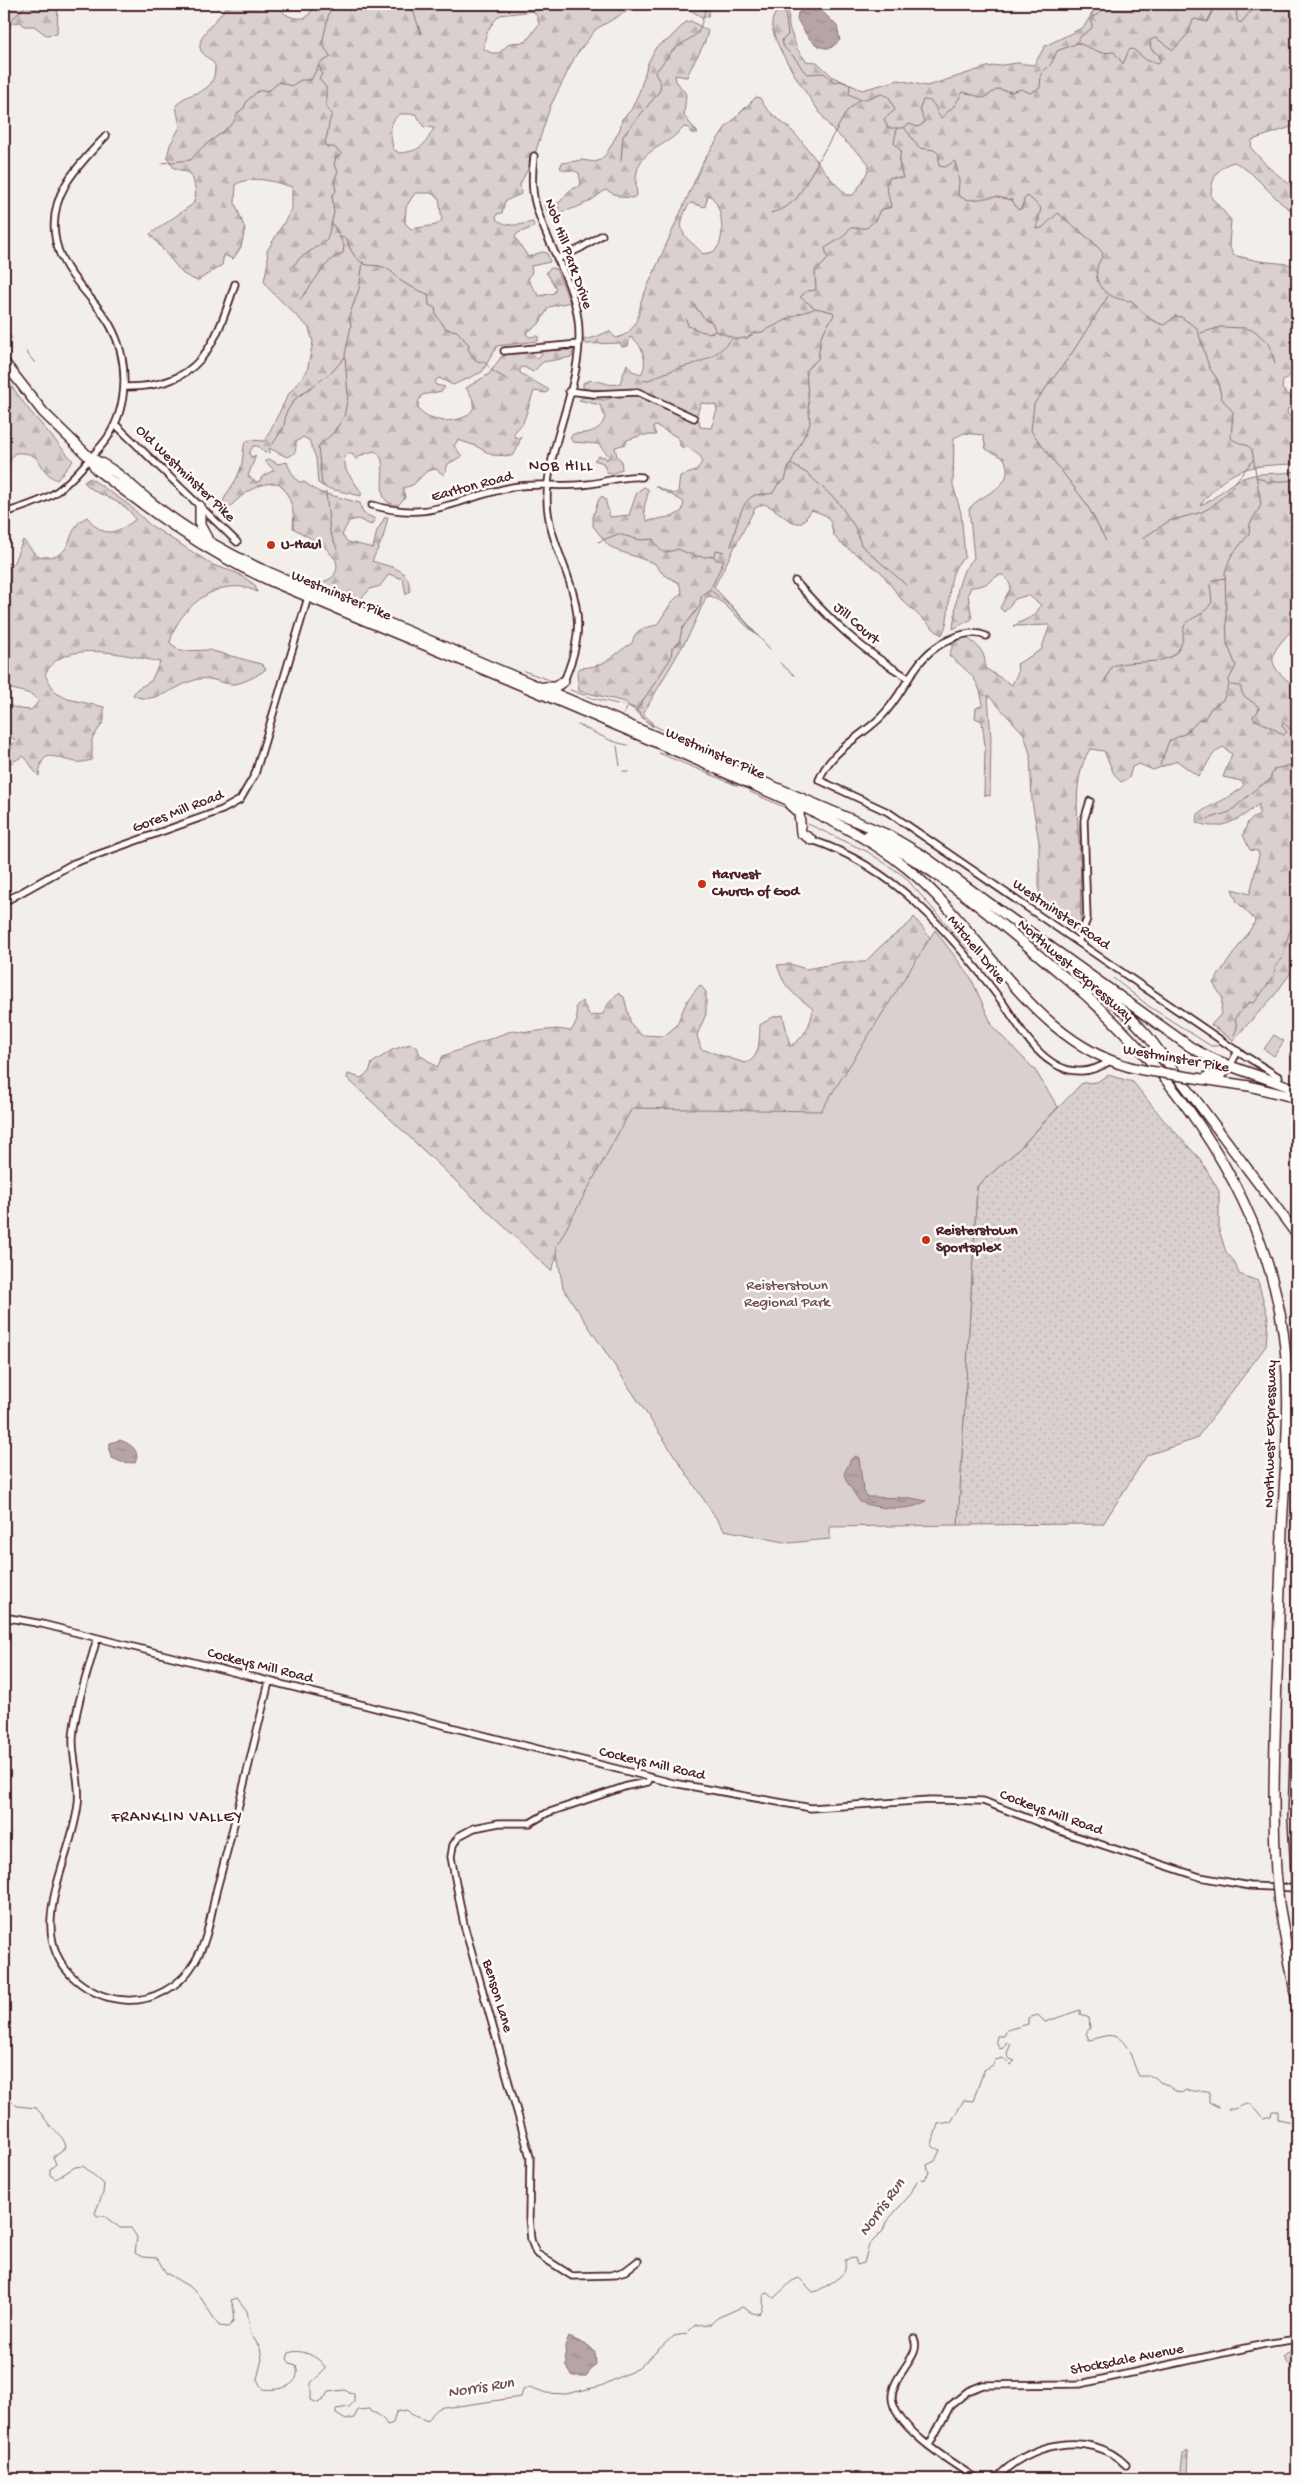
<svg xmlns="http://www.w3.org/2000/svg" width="1301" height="2483" font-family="'Gochi Hand',sans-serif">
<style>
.grass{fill:url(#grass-dots);stroke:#92787d}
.forest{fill:url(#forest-firs);stroke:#92787d;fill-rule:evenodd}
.green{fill:#d9d0cf;stroke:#92787d}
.water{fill:url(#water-ripples);stroke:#8b6f75}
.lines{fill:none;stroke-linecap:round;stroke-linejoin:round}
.stream{stroke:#8b6f75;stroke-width:1}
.minor-casing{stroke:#4a1f2b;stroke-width:9}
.highway-casing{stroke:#4a1f2b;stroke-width:12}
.minor{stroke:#fdfcf7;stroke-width:5.5}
.highway{stroke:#fdfcf7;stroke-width:9}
.highway-bridge-casing{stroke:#4a1f2b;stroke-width:12;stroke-linecap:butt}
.highway-bridge{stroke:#fdfcf7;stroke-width:9}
.poi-dot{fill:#c8321e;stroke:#fdfcf7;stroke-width:2}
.labels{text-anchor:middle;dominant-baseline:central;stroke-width:5;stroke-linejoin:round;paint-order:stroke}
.street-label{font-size:15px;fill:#4a1f2b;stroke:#fdfcf7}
.poi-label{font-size:15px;font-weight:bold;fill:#4a1f2b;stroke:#fdfcf7;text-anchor:start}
.park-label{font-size:15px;fill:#6e4b54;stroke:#fdfcf7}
.neighbourhood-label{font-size:16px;letter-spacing:1px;fill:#4a1f2b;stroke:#fdfcf7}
.water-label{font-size:16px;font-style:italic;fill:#704e56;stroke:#fdfcf7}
</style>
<defs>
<pattern id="grass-dots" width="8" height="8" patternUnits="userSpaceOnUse" patternTransform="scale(1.25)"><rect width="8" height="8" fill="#d9d0cf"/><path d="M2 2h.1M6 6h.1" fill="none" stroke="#bcb2b2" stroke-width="1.8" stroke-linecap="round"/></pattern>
<pattern id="forest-firs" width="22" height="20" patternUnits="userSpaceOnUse" patternTransform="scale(1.25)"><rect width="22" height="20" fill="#d9d0cf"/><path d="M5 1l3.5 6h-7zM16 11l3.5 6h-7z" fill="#bcb2b2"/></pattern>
<pattern id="water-ripples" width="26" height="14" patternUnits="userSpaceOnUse" patternTransform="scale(1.25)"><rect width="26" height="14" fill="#b7a5a6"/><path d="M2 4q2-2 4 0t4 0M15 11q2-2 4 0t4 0" fill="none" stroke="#978687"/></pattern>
</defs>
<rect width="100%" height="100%" fill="#f2efeb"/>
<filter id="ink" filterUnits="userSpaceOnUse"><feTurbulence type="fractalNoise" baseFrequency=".02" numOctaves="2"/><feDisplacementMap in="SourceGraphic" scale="10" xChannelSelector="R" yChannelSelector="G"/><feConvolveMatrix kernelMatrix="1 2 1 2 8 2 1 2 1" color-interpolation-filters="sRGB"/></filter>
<g filter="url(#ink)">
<path class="grass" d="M1108,1075L1133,1082L1162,1118L1200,1159L1219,1191V1230L1226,1252L1234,1261L1239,1274L1258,1281L1268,1318L1266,1346L1196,1439L1147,1455L1103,1524L958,1525L977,1186L1017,1151L1082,1083L1097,1082Z"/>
<path class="forest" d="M19,4H58L57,34L46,35L34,26H24L21,22L12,23L4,32V7L11,8Z
M228,4H276C285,16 291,19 306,18L317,4H632L629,10L596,29L576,55L550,107L533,160L520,184L521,194L505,201L502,213L497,214L496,219C508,228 518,225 533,222L534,227L518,233L515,237L528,257L542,252L547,253L550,262L531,266L532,271L528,280L539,296L554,293L556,288L546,272L551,268L556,269L570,302L549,307L539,324L526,333L529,337L538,336V341L497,346L482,372L453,385L439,378L435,381L436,385L445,387L442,391L422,395C420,398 418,402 418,406C420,424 469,427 474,406C475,400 469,393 466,388L489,374L501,357L508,354L532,353L534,357L538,359L543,351L573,350L572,357L543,362L533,372L524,367L520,368V373L549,390L546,393L534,391L523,423L513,434L516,438L521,437L516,451L512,456L492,455L476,446L458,440L454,446L462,456L448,464L444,475L436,469L427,471L413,485L403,488L405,498L398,505C367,505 395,459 374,451L359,456L357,460L352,454H347L344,457L346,470L361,492V496L326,488L318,483L316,458L309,440L303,437L296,442C296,451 296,454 287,457L269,448L270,452L265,453L258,446H253L249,454L252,457L256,455L248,476L256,482L260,481L262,477L274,470L265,461L269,459L278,464L287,462C289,469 294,477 299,482H304L319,492L360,503L363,513L375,519L371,525L358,519L349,521L342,535L348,542L373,548L377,531L385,517H388L383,538L372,561C392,568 409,567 410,591L406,595L403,579L389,574L380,586L370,589L360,600L315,583C329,582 340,576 336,560L324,546L293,528C295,510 291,498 280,484C261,479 237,497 227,511L221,507C225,493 236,483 240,470C244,460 242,451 245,442L250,440L265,441L288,395L307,371L313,342L309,328L269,289L264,281L268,262L267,251L292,209V187C272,181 255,175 236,184L235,203L245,229L241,247L233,259L224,255L222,265L197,281L183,274L150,234L193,204C198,193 195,184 190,173L174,168L167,157L170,145L180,127L176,106C187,88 216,99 215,65C212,60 204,56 201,51C194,36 221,18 228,4ZM533,11L537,16L539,24L526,42L510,43L499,53H491L484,49C484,34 490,25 500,15ZM400,114H416L424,127L434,128C424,147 420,151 399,153L393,149C391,135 387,123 400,114ZM415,193H431L439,198L442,220L436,225L411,229L405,223L406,207Z
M681,4H680H711L708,16L703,18Z
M788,4L789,27L797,49L806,61L817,62L833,77L862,90L899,80L927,86L987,67L1017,63L1034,65L1045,46L1084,27L1094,10L1095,4H1297V125L1252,140L1251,148L1268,167L1297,190V215L1280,202L1251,173L1235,162C1217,165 1211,180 1211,197L1231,220L1229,244L1233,255L1259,261L1297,265V369L1283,381L1282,389L1297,402V410L1288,408L1287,413L1297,424V461L1294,464C1246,466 1232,466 1200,505C1216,500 1226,484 1243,478C1261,471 1279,475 1297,471V624C1270,655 1260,660 1297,688V964L1274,996L1233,1040L1211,1025L1221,1014L1222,997L1213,983L1254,924L1255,920L1237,902L1232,889L1250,894L1259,855L1258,851L1250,850L1243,835L1248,822L1259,814V804C1243,817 1219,834 1197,822L1198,814C1212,803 1232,799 1244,785L1241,781L1223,777L1232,754L1223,747C1207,755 1209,767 1198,776L1177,761L1153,770L1139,764L1132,767L1129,778L1121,782L1114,774L1104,751L1090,749C1068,782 1081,839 1081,877C1081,897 1080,915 1082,935L1042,906L1039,894V842L1032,801L1030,754L1024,734L988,695L991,739L990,796L984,795L985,746L982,721L975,718L976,708L983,705C979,677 969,673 949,655L955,641L966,637C979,646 986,652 985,668L1012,685L1018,672L1017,664L1041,650L1050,625L1013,626L1035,615L1041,605L1028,595L1015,599L1004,612L1000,608L1011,587C1001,564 997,580 983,585C980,586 975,587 971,587L968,594L972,619L953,629L958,588L964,570L974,558L969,509C981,492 1018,489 1004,458L986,449L983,435L964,433L954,438L953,485L961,513L965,557C941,574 955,611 942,635L937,632L901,599L881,572L839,542L833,534L831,523L827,516L812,510L802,523C787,525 777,507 763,504L755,508L714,587L750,626L757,636L723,603L711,596L706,597L690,633L643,714L651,721L653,727L625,702L579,691L577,672L580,668C609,666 609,657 632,643C636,628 643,628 657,625L671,603L682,592L679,583L663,574L654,563L616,550L608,545L593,526V516L599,499L602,496L605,499L610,517L629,515L637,492L644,487L648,489C648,504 640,504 647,521L674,516L682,511L684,502L655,486L673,494L678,492L680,476L696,471L702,462L701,457L688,447L684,448L680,446V441L677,437L657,426L653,427L656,435H642L627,440L626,444L615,447L617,457L621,460L622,469L612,474L607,472L603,463L594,460L599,456L605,457L607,460L609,456L598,444L573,442L570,438L573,434C586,433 601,433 605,417L600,405L579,400L583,397L604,400L618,396L619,391C613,388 594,391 583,388V383C597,375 607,389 620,383L627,364L632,371L641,374C649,364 642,342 630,337L628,346L622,347L620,343L586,344L583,340L596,337L609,331L616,338C634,334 639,318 641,301L704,160L725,128L756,97L760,98C767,114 782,120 794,133C813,153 826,177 847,195H853C858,189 869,173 869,165C869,161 838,136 832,129C818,111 770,44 772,23C772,15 780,7 788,4ZM708,195C722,200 726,237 717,248C714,253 708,253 703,254C691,240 677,236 683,217C685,212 686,207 691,203L705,207ZM701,403L716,405L717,410L711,428L700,427L699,420L696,417Z
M691,21L708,31C705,48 693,60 687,77L675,75L676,81L686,94L684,116L698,133H691L689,128L684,127C660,154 630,147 637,195L632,198L621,197L606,190C600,193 598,196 593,199C583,206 558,216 547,211L545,205L559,203L569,191L581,185L579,173C573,169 566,172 560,168L562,163L582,160L595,162L600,160L607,153L620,129L622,119L631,110L640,90L648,63L656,47L668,40L686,22Z
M4,376L29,410L73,461L57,480C35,470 46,451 15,453L11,458L4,487Z
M90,478L129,505L150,525L213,565L237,573L255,585L257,592C221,573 177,608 170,643L181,651L209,650L261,664L266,669C259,675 244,683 234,684C221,685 210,674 192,681C174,687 152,706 133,695L137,689L151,681L160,662C129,656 61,636 45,675L56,693L68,699L104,707V721L92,739V760C87,761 81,763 76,762C55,759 42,745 39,776C32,770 30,761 23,756L11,763L6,759L15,740L9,736L4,738V704L20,709L31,710L39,701L31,694L4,687V563L13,564L23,540L37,556C79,563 62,528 87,517C105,539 114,534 135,520C127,499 97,498 84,482Z
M914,917L941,952L910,1067L562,1246L551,1271L347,1078L348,1074L361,1078L369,1072L372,1063L392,1050L410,1044L417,1047L420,1055L437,1067L443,1056L514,1030L528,1032L557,1029L571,1031L577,1021L576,1006L582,1001L590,1016L603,1014L608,1004L618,993L624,997L631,1024L641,1035L664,1036L676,1026L688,999L700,985L706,992V1014L697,1035L701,1049L745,1063C761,1059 759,1039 760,1025L773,1017L783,1015L790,1046C804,1039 811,1024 813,1009C793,992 786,992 777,965L790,964L806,969L843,962H865L882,945L910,923Z
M1297,2346V2376L1283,2357Z
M1189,2451L1188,2479H1180L1183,2454Z"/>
<path class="green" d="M935,930L971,978L993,1027L1035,1070L1058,1107L1017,1151L977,1186L958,1525L830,1527V1539L789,1543L724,1530L563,1288L556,1247L632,1108L821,1111Z
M1274,1035L1284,1041L1274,1056L1264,1049Z"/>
<path class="water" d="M809,4L816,5L837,26L840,40L831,48C813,50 805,33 797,19L798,13Z
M120,1440C131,1444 141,1451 135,1463L121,1462L112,1458L109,1450L110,1443Z
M856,1456L859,1458L863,1490L868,1497L911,1498L926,1501C911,1512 877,1509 860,1502L847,1482L844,1474L851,1459Z
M569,2337L589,2346L595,2352L596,2364L586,2376H573L566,2367L565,2346Z"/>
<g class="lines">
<path class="stream" d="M411,4L421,34
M784,4L788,35L782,40C783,50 788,50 794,57C799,62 801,69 807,74L824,73L834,82L841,81L850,85L849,94L861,100L882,94L889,97L895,110L884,119L888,128H903L909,124L918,127L924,123L920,108L923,100C937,100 934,110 941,118L954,106L963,92L984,98L998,89L1011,92L1021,89L1030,93L1040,88L1041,74L1051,64L1057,51L1078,43L1102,53L1114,52L1123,64L1129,50L1133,49L1146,60L1158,64L1160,62V56L1151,49L1150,40L1156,38L1173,50L1188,34L1193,20L1196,19L1207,22L1214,8L1236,7L1237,21L1241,23L1250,12L1267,4
M828,8L831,4
M702,21L707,4
M4,27L28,4
M1076,43L1081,36L1092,28V17L1099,14L1105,4
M904,127L919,148L934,150L939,154V166L945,167L955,161L959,181L958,195C970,205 983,196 997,197C1002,197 1007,200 1012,200L1018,210L1022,208L1024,199L1028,196L1041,208L1036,229L1042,228L1058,213L1094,243L1103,253C1102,259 1098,262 1097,268C1093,290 1113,300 1132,301C1143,312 1149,321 1164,325L1176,316L1181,317L1197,328L1209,367L1217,379L1222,399L1233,412L1231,438C1237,444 1248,443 1252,450L1261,505L1250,524L1249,534L1231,556L1225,573L1227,643L1236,666L1228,681L1229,685L1223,700L1211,708L1205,718L1198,721L1186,733L1169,741L1160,765
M621,161L623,136L659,92L661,84L655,73L672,51L698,33L702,22
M162,163L191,160C201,145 217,138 230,126C237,120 234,114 244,108L247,101L258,91L270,90L279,82L291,86L301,80H311L320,63L331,57L322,44L331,4
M771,213L785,208L797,198L847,111L859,100
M340,237L347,239C349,249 355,259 364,264C369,266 377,265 383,267C393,271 394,275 401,281C404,284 424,293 428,294L429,305L435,308L436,315L446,329L457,331L469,345L468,349L476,361L484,362L489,367
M291,268L300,258L327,240L334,213L332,196L336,191L334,181L338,171L334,165L336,157L342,154L334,147H327L325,142C329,132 327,125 332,114L326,107V87L319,79L322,74L319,66
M300,299C316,283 322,261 343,253L344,245L332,223
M692,303L705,319L712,322L715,330
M686,319L688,326C698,329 706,336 716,331L736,339L747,338L754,333L762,332L798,314L814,309
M1201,333L1221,327L1245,328L1255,331L1270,345L1275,364
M9,336L12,338
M26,352L35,363
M491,370L508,380
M643,381C652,380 657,376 665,373C697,361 706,366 732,339
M272,445L284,427L286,413L295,399L332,372L345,357
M791,464L808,474L838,502L855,527L861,545L906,585
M1256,477L1269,482L1297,480
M325,486L322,484L318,447L334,432L344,417L348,396L345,355L351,326L349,316L359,289L363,262
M326,492L330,532L339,553
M1143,538L1169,521L1202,512L1211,507L1226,494L1253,460
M1106,541L1086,503L1031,431L1034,404L1072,353L1108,296
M598,542L618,534L641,540L653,539C661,552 661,555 678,549C689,554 700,559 713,556L717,550L724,552
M731,546C735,533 740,502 753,496C759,493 766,495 773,493L778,484L785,480L788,469L810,424L806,370L818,359L821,336L834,315L833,312L815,308L800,297L807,291L816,290L815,272L828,259L825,248L843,237L850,228H867L876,219L880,210L891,207L886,184L890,177L903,178L899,162L901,151L894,143L897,128
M712,586L724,560H716L714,556
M710,590L732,607L770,649
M780,663L794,675
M524,671L552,681
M1105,681L1112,666C1145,656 1184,674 1184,626C1194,614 1201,619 1212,602L1210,584L1214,580L1225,578
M1231,685L1240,686L1243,695L1259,707L1258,712L1253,716L1254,719C1264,724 1274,728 1283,735L1287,732L1282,726L1283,722L1292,731L1297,742
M570,690L592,698L635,708
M636,709L647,722L685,741
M636,711L671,658L672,648L679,643L682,629L700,606L701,597L711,588
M624,714L627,708
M578,725C595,732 611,743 628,745
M1293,731L1297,730
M617,746L620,766
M659,753L738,786
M623,771L628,772
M750,792L786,808
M1208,819L1230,812L1258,787L1269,781L1274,769L1292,765L1297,753
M808,824L868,852L904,876L970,951
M1080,824L1081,924
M1113,978L1150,1007L1211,1046H1218
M1234,1035L1237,1028L1235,1018L1249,1002L1254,1003L1274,976L1275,967L1282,959L1289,933L1295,924L1297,910
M4,2093L17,2106L36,2108C42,2114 46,2121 52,2128C59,2135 63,2136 66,2147L53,2157L56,2164L50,2169V2175L56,2179L75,2167L83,2166L104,2184L103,2193L95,2213L97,2216H104L120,2228H131L137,2237L135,2253L142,2257L157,2258L166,2273L190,2287L199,2295L219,2326L228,2327L233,2322L234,2309L231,2300L237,2298L247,2311L251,2334L260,2348L262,2359L257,2379L262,2389C278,2391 303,2387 296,2365L290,2363L287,2359L289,2353C300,2348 318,2356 325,2367L324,2371L311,2383V2400L318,2403L324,2399L328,2392L344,2390L354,2394V2402L349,2407L336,2409V2414L346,2420L354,2418L358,2410L369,2409L371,2412C378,2413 384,2419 387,2425L393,2423L396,2412L407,2410L412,2415L428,2421C434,2411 439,2405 451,2407L521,2397L523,2390L530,2387L546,2393L566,2394L601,2386L639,2368L673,2336L686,2334L695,2325L711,2324L717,2318L742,2307C746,2308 748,2312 753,2313C766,2318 763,2300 763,2295L768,2293L774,2298L792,2281L799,2278L813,2292C818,2292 842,2277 844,2272C846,2269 845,2264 845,2260L855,2258L857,2265L864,2263L869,2245L883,2231L886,2222L910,2195L917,2181
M1228,2109C1237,2111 1242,2103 1251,2104L1263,2118L1271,2116L1272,2111H1278V2119L1297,2123
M921,2179L924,2180L929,2173L927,2165L935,2161L940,2150L933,2147L932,2144L938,2124L951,2122L964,2100L973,2101L984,2070L993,2065L995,2060L1003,2058L1010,2065L1015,2061L1008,2058L1007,2053L1011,2044L1006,2043L1005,2047L1000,2049L996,2041L997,2036H1004L1007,2030L1028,2024V2018L1038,2015L1045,2022L1080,2010V2014L1089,2018L1090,2028L1086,2033L1089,2040C1097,2039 1105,2034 1113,2036C1129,2038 1133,2066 1139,2076C1147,2077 1153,2073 1160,2082C1170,2085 1172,2091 1181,2093L1186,2090C1194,2094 1201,2088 1209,2092V2102L1218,2107"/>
<g class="minor-casing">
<path id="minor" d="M534,156C532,172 531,187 535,202C545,242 572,277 578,319C586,380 548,438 547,498C547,538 570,569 576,607C581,633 574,657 564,681
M557,259L581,248L602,235
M504,351L579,344
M124,387C200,388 215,346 235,284
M569,391L594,394L638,392L694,418
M115,424L237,542
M372,505C433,523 458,497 513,487C538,482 564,488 589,484C607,482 623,475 642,477
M4,513C20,508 38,503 53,494C66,486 76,474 86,463C93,455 102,446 108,437C129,404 129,359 110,325C93,295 60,273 55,236C49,192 79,165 106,136
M795,581C832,622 860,649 907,677
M986,636C975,631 964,633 953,638C911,655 909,690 880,718C858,739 831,750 819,780L888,812L1231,1047L1279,1077L1277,1082
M812,840C894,867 949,931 1000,999C1016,1020 1030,1049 1053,1063C1072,1075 1092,1073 1110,1061
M4,902L74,863L222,810L240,800L255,774L309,594
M1078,942L1087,919L1084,820L1090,801
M1230,1066L1238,1051
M4,1617L42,1624L673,1783L811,1808L930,1800L983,1801L1066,1833L1200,1877L1250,1886L1297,1888
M97,1638C89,1669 75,1707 73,1738C72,1761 81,1781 78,1804C72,1861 22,1932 75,1979C90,1992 105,1999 125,2000C152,2002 180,1987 194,1963C208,1942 211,1912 217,1888C236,1820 252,1751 269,1682
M638,2261L625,2271L612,2275L572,2276L536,2253L531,2240L529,2218L530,2157L464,1925L451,1857L453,1845L459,1836L474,1828L499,1823H530L547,1813L627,1786L648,1782L650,1778
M914,2338C919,2350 910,2359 904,2369C898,2378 892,2387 892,2398C894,2428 954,2464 977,2479
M929,2445L950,2406L968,2391L983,2385L1080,2384L1265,2344L1297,2339
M996,2479C1026,2444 1090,2428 1126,2465"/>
</g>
<g class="highway-casing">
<path id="highway" d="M4,362L43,412L90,458L96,469C153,513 208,553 273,582C422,645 572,704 719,770C783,799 853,824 908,869C987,934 1034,1049 1143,1070
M90,458C114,467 132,487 152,503C185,529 223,551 261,569L888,835L922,855L1189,1046C1223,1067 1261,1075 1297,1090
M200,506V525L207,538
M544,687H555L564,681
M790,805L799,813L801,833L812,840
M868,835C936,866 1002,925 1060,973C1163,1058 1255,1180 1280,1313C1294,1385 1285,1459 1282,1531C1280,1580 1279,1628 1277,1677C1275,1742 1272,1806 1276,1871
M1087,979L1130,1017L1147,1035L1297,1235
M1208,1076L1220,1075L1230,1066
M1202,1079L1249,1086L1297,1098
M1290,1486L1297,1395
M1296,1873L1293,1819L1297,1697
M1279,1904L1297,2003"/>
</g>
<use href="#minor" class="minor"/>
<use href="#highway" class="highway"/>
<g class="highway-bridge-casing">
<path id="highway-bridge" d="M1143,1070L1202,1079
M1276,1871L1279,1904
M1296,1873L1297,1893"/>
</g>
<use href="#highway-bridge" class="highway-bridge"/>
</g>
</g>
<g class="poi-dot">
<circle cx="271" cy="545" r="5"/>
<circle cx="702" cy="884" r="5"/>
<circle cx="926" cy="1240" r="5"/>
</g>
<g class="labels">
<g class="street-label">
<text transform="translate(568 254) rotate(70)">Nob Hill Park Drive</text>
<text transform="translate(185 474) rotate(44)">Old Westminster Pike</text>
<text transform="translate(472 487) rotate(-15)">Earlton Road</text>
<text transform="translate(341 596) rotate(23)">Westminster Pike</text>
<text transform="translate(856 624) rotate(41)">Jill Court</text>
<text transform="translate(715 754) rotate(24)">Westminster Pike</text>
<text transform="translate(178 812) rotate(-21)">Gores Mill Road</text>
<text transform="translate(1061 915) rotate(34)">Westminster Road</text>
<text transform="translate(976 950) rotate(51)">Mitchell Drive</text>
<text transform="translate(1075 971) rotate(41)">Northwest Expressway</text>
<text transform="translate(1176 1059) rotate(10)">Westminster Pike</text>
<text transform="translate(1271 1434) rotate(-89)">Northwest Expressway</text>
<text transform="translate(260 1666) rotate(14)">Cockeys Mill Road</text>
<text transform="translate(652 1764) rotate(13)">Cockeys Mill Road</text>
<text transform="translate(1051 1813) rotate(20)">Cockeys Mill Road</text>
<text transform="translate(497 1996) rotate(73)">Benson Lane</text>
<text transform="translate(1127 2360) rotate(-11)">Stocksdale Avenue</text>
</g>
<g class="poi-label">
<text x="281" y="545">U-Haul</text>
<text x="712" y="875">Harvest<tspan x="712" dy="17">Church of God</tspan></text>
<text x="936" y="1231">Reisterstown<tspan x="936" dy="17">Sportsplex</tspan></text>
</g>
<g class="park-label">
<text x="787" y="1286">Reisterstown<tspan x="787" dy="17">Regional Park</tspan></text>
</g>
<g class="neighbourhood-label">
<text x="561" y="467">NOB HILL</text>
<text x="177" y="1818">FRANKLIN VALLEY</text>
</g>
<g class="water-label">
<text transform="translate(883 2208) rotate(-54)">Norris Run</text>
<text transform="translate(481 2389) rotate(-9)">Norris Run</text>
</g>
</g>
<rect width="1301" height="2483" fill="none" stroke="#fdfcf7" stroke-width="20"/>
<rect x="10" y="10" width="1281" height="2463" fill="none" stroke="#4a1f2b" stroke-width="2" filter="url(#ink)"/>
</svg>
